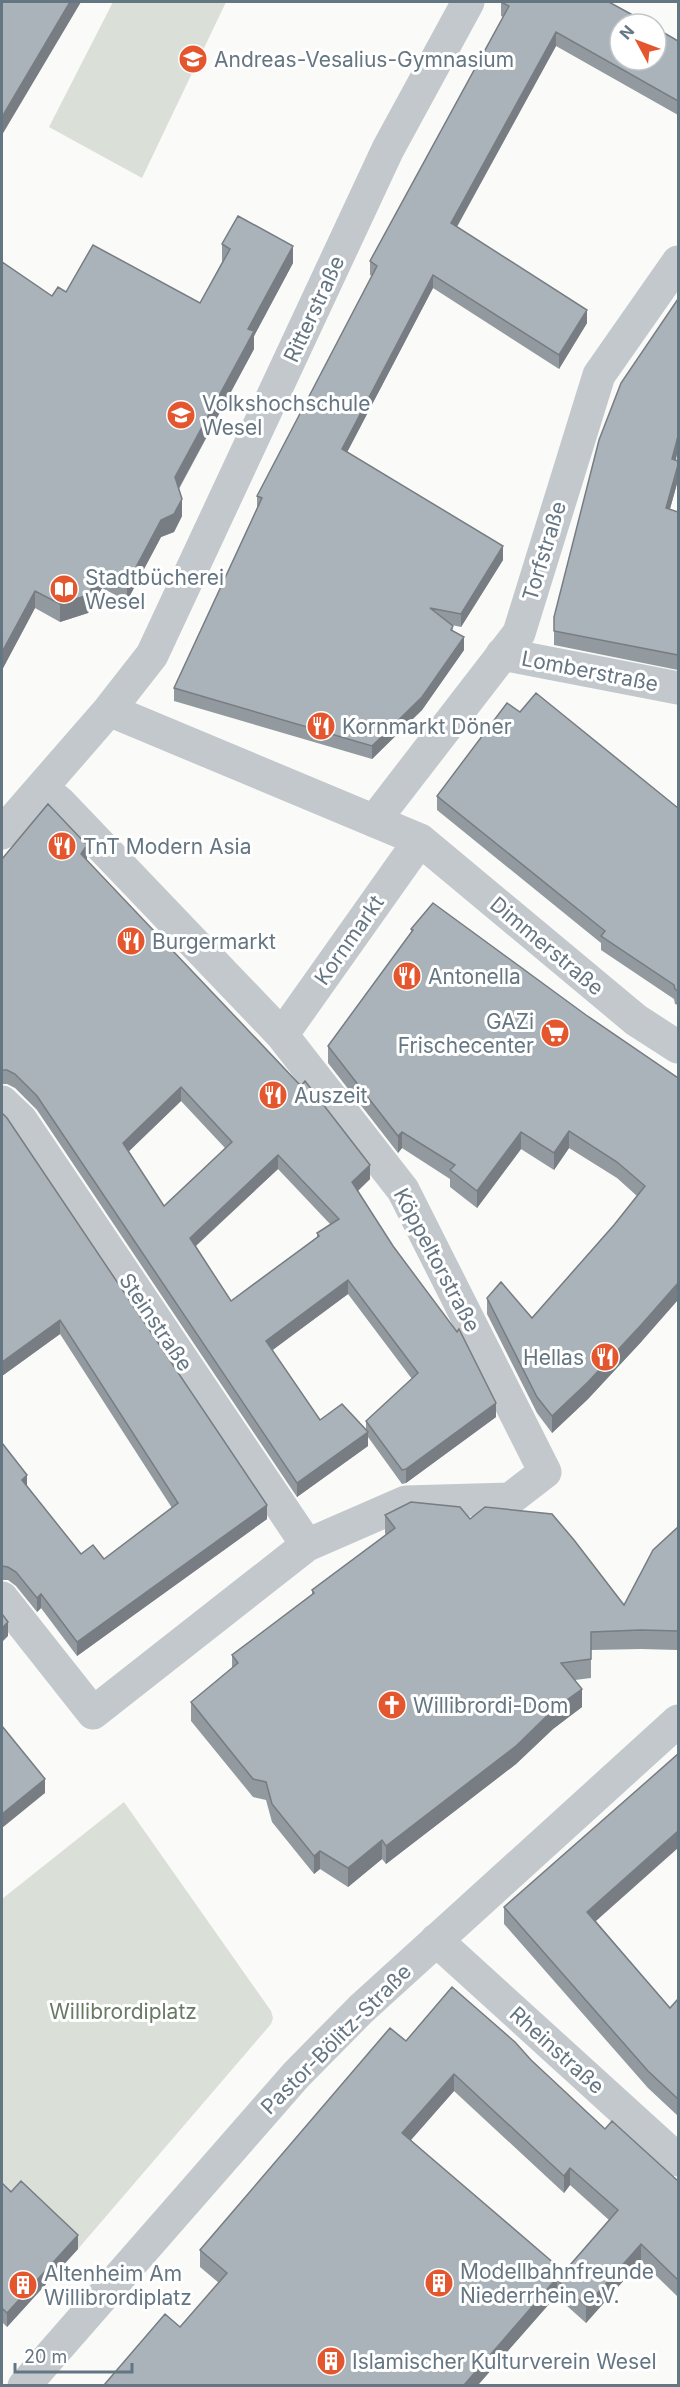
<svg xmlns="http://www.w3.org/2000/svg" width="680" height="2387" font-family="Inter,sans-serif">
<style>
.green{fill:#dadfd7}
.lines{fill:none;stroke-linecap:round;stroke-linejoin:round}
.minor{stroke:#c3c8cc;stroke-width:33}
.wall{fill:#929a9f;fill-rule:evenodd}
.shaded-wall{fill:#777d82}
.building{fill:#aab3b9;stroke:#777d82;stroke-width:1.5;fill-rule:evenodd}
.labels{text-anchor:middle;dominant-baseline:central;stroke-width:6;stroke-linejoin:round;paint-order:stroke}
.poi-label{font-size:21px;fill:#657683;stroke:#fff;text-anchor:start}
.street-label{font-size:21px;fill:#657683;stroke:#fff}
.park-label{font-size:21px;fill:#687a64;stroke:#fff}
</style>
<rect width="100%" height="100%" fill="#fafaf8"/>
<path class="green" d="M113,2H226L142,178L49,127Z
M124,1802L271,2011L273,2018L271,2024L78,2249L21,2195L2,2197V1899Z"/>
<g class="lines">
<path class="minor" d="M502,654L678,688
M109,710L420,840L636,1020L678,1047
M374,821L519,633L599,375L678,262
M2,833L109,710L152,655L388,149L468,2
M282,1035L420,840
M2,1102L21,1120L307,1545
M2,1598L93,1713L307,1545L406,1502L510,1499L545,1472L403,1190L282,1035L60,803L42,788
M436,1940L678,2160
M24,2386L296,2075L361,2009L678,1721"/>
</g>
<path class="wall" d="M501,2L678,41V115L556,46L457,227L587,323L559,369L433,288L347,452L503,560L461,627L452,625L453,631L464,650L422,710L372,759L174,701V688L257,508V496L372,276L370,275V261L503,17L501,16Z
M222,244L293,263L254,336V349L179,489L182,516L174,532L161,537L127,601L102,588L88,613L60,622L35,608L2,670L52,296L66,292L200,303L222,262Z
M678,450L676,460L678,480L670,509L678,512V670L554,645V617Z
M520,712L678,808V1005L675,1004L674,999L601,950V943L437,810V796Z
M2,859H87V860L370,1179L358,1191L496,1417L406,1483L402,1484L368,1437V1446L297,1497L37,1110L15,1088L7,1084H2ZM181,1101L225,1148L164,1206L128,1152ZM278,1169L330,1224L317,1233V1237L231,1301L196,1246ZM348,1294L412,1379L366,1421V1430L320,1420L272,1350Z
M411,929L586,1015L678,1078L642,1341L588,1399L552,1433L537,1413L487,1314V1298L532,1318L614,1225L637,1196L617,1178L569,1148L554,1170L521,1149L477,1208L450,1187V1179L402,1148L398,1153L328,1063V1046L411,933Z
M2,1113L267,1519L77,1656L41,1608L37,1612L16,1586L8,1580H2V1443L27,1486L81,1554L104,1559L172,1508L60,1334L2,1376Z
M385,1515L470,1519L624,1605L678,1527V1650L641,1649L591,1650V1678L575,1680L582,1707L553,1729L516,1764L386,1864L382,1859L348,1887L320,1869L314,1874L272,1822L266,1800L253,1797L191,1721V1702L232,1668V1655L312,1595V1590L386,1535L385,1533Z
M504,1907L596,1921L670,2008L678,1999V2116L648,2088L504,1924Z
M406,2041L531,2060L605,2129L678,2181V2297L641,2261L586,2323L557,2297V2295L478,2385H104L180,2327L219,2283L200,2267V2250ZM454,2091L564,2193L570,2185L609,2220L563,2273L411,2140Z
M2,2183L78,2249L7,2327L2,2322Z"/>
<path class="shaded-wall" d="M70,2H81L2,135V117Z
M556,32V46L451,237V223Z
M293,246V263L254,336V349L175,495V477L248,329Z
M433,275V288L342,462V449Z
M587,310V323L559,369V355Z
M678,436V450L672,473V459Z
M678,465V480L666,523V508Z
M182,499V516L174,532L161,537L127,601V584L161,520Z
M503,546V560L461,627V614Z
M102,570V588L88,613L60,622V604Z
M35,591V608L2,670V652Z
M464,637V650L422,710L372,759V746Z
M87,845V859L81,867V854Z
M181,1087V1101L123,1157V1143Z
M569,1131V1148L554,1170V1153Z
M402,1132V1148L398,1153V1136Z
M521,1132V1149L477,1208V1191Z
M278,1155V1169L190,1251V1238Z
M370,1165V1179L352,1196V1182Z
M348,1280V1294L266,1355V1341Z
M678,1283V1300L642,1341L588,1399L552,1433V1416Z
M60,1320V1334L2,1376V1362Z
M496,1403V1417L406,1483V1469Z
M368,1432V1446L297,1497V1483Z
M27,1475V1489L22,1480Z
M267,1505V1519L77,1656V1642Z
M41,1594V1608L37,1612V1598Z
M8,1622V1636L2,1642V1628Z
M582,1689V1707L553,1729L516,1764L386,1864V1846L553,1710Z
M45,1779V1793L2,1828V1814Z
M678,1831V1848L587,1929V1912Z
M382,1840V1859L348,1887V1868Z
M320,1851V1869L314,1874V1856Z
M454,2074V2091L402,2150V2133Z
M570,2168V2185L564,2193V2176Z
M78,2235V2249L7,2327V2313Z
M641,2244V2261L586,2323V2306Z
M563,2271V2285L557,2280V2295L478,2385H464Z"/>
<path class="building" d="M2,2H70L2,117Z
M501,2H609L649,24H620V60H656V28L678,41V101L556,32L451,223L587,310L559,355L433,275L342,449L503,546L461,614L430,608L453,626L451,630L464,637L422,697L372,746L174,688L262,498L257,496L377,266L370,261L509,6Z
M238,216L293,246L248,329L254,331L175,477L182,499L174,514L161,520L127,584L102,570L88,595L60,604L35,591L2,652V262L52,296L58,287L66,292L93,245L200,303L230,249L222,244Z
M678,299V436L672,459L678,461V465L666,508L678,512V655L554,631V617L599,440L621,383Z
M536,693L678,808V991L675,989L674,985L601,936L605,931L437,796L507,703L520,712Z
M48,804L87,845L81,854L301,1086L305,1081L370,1165L352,1182L393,1246L457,1332L459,1329L496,1403L406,1469L402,1470L366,1421L418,1373L348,1280L266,1341L320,1420L342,1404L368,1432L297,1483L37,1096L15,1074L7,1070H2V859ZM181,1087L232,1142L164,1206L123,1143ZM278,1155L339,1219L317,1233L319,1236L231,1301L190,1238Z
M433,903L586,1015L678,1078V1283L642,1324L588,1382L552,1416L537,1397L487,1298L501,1282L532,1318L614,1225L645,1186L617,1162L569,1131L554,1153L521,1132L477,1191L450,1170L455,1165L402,1132L398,1136L328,1046L413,930L411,929Z
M2,1113L7,1118L267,1505L77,1642L41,1594L37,1598L16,1572L8,1567L2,1566V1443L27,1475L22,1480L81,1554L93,1545L104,1559L178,1503L60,1320L2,1362Z
M411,1502L460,1507L470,1519L485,1507L552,1514L574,1540L624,1605L653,1550L678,1527V1631L641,1630L591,1632V1659L561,1663L582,1689L553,1710L516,1746L386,1846L382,1840L348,1868L320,1851L314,1856L272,1804L266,1782L253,1779L191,1702L238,1663L232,1655L314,1593L312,1590L395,1528L385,1515Z
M2,1614L8,1622L2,1628Z
M2,1726L45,1779L2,1814Z
M678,1754V1831L587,1912L670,2008L678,1999V2099L648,2071L504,1907Z
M452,1987L515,2042L531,2060L605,2129L612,2121L678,2181V2280L641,2244L586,2306L557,2280L618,2210L570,2168L564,2176L454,2074L402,2133L563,2271L464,2385H104L165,2314L180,2327L227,2273L200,2250L390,2028L406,2041Z
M21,2181L78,2235L7,2313L2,2308V2183L11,2192Z"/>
<defs>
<g id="school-disc" transform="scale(1.5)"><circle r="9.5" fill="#e4572e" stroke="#fff"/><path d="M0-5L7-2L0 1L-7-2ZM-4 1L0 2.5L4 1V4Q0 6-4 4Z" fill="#fff"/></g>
<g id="university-disc" transform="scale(1.5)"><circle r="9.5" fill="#e4572e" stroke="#fff"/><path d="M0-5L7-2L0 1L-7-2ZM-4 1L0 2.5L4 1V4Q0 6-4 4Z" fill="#fff"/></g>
<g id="library-disc" transform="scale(1.5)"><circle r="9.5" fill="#e4572e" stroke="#fff"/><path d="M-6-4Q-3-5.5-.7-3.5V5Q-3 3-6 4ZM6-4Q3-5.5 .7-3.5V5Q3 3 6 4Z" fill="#fff"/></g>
<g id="restaurant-disc" transform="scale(1.5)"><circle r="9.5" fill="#e4572e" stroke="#fff"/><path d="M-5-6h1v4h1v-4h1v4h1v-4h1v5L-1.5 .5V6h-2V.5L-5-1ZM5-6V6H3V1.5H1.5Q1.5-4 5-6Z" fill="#fff"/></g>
<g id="supermarket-disc" transform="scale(1.5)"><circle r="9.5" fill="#e4572e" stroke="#fff"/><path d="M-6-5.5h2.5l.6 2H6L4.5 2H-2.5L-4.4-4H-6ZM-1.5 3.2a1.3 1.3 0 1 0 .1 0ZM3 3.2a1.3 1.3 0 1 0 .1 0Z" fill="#fff"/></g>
<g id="church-disc" transform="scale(1.5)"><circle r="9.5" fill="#e4572e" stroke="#fff"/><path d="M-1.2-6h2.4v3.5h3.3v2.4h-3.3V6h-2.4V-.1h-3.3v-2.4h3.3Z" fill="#fff"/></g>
<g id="building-disc" transform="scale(1.5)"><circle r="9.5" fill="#e4572e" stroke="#fff"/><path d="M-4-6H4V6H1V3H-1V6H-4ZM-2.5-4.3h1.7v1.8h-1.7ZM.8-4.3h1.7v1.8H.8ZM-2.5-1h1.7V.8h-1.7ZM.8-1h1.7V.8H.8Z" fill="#fff"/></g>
</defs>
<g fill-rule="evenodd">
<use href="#school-disc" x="193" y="59"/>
<use href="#university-disc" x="181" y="415"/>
<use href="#library-disc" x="64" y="589"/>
<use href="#restaurant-disc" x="321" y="726"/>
<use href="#restaurant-disc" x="62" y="846"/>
<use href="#restaurant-disc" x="131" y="941"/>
<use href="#restaurant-disc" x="407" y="976"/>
<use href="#supermarket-disc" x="555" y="1033"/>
<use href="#restaurant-disc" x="273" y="1095"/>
<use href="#restaurant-disc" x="605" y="1357"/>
<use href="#church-disc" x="392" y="1705"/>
<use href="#building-disc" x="439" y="2283"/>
<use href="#building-disc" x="23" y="2285"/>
<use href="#building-disc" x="331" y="2361"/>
</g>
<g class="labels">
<g class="poi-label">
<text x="214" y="59">Andreas-Vesalius-Gymnasium</text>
<text x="202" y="403">Volkshochschule<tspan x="202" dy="24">Wesel</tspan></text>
<text x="85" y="577">Stadtbücherei<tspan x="85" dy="24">Wesel</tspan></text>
<text x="342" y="726">Kornmarkt Döner</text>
<text x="83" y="846">TnT Modern Asia</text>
<text x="152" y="941">Burgermarkt</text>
<text x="428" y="976">Antonella</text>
<text x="534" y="1021" text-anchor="end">GAZi<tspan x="534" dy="24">Frischecenter</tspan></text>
<text x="294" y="1095">Auszeit</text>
<text x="584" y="1357" text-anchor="end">Hellas</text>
<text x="413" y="1705">Willibrordi-Dom</text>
<text x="460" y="2271">Modellbahnfreunde<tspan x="460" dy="24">Niederrhein e.V.</tspan></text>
<text x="44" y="2273">Altenheim Am<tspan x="44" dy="24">Willibrordiplatz</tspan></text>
<text x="352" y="2361">Islamischer Kulturverein Wesel</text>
</g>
<g class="street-label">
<text transform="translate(314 309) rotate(-65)">Ritterstraße</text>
<text transform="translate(544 551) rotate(-73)">Torfstraße</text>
<text transform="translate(590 671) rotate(11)">Lomberstraße</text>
<text transform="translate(349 940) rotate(-55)">Kornmarkt</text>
<text transform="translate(547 946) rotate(40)">Dimmerstraße</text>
<text transform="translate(437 1260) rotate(62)">Köppeltorstraße</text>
<text transform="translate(156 1322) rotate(56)">Steinstraße</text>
<text transform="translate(336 2039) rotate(-45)">Pastor-Bölitz-Straße</text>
<text transform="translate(557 2050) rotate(42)">Rheinstraße</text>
</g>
<g class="park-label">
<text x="123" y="2011">Willibrordiplatz</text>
</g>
</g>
<rect width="680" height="2387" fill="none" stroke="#657683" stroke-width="6"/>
<g transform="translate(638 42) rotate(311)"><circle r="28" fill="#ffffff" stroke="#c1c8cd" stroke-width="1.5"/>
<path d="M0-4.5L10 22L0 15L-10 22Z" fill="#e4572e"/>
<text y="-9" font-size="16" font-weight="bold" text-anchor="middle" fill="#657683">N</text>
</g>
<path d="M15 2363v9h117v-9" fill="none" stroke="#657683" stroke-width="3"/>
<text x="24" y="2363" font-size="18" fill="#657683" stroke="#ffffff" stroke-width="4.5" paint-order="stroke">20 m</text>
</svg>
